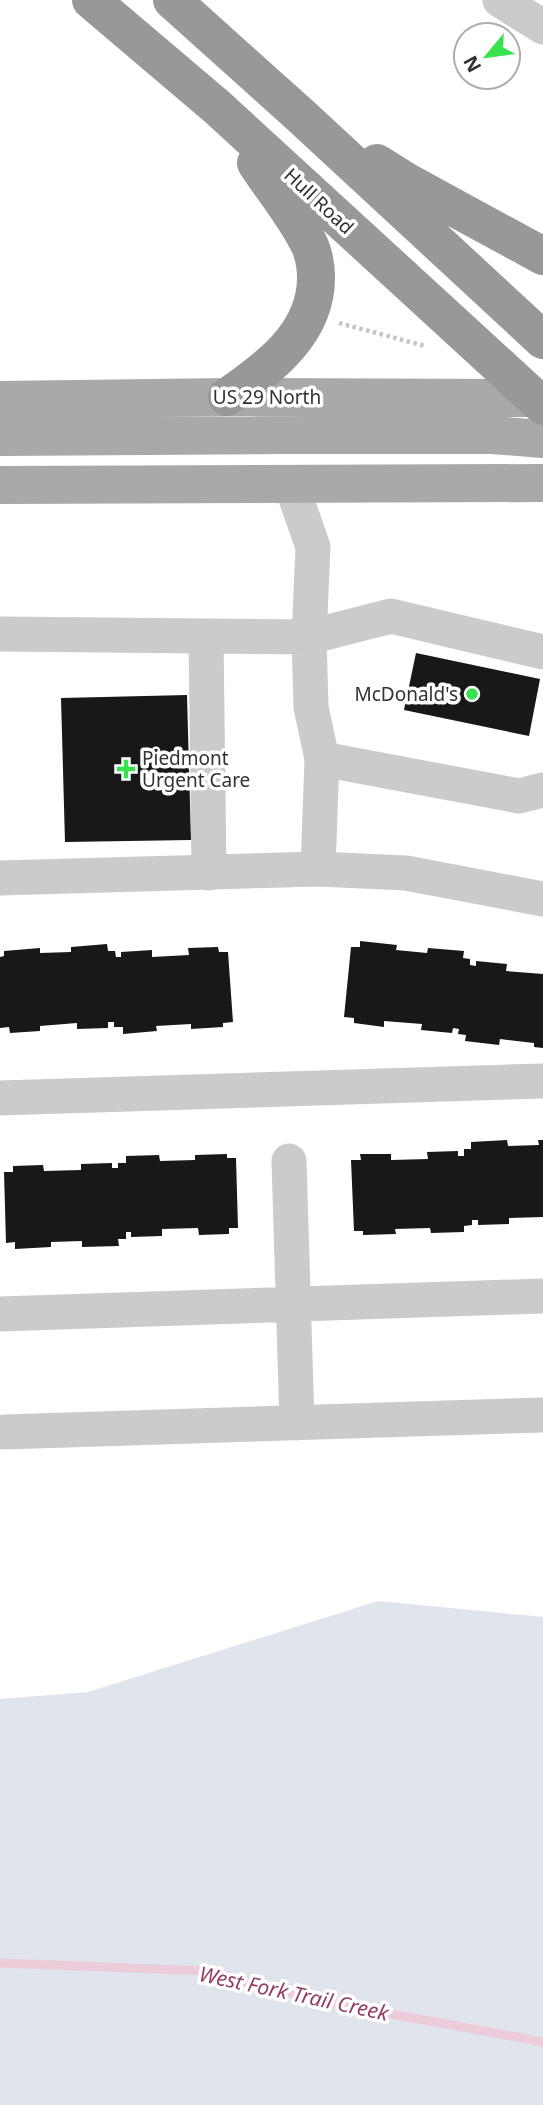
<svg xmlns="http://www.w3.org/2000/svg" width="543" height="2105" font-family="'Noto Sans',sans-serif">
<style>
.green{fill:#dfe4ed}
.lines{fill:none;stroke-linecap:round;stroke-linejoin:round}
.stream{stroke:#ecccd9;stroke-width:9}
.building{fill:#181818}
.path{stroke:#c5c5c5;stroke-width:4.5;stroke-dasharray:3.5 3.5;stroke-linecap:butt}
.minor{stroke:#cbcbcb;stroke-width:35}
.major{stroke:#a9a9a9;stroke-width:38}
.highway{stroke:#989898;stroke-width:38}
.poi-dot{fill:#38e24e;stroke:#fff;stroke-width:2.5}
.labels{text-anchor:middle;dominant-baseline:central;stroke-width:7;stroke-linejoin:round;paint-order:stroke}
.street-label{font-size:19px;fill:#313131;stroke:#fff}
.poi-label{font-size:19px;fill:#313131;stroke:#fff;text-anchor:end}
.water-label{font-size:21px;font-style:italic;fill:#923f61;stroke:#fff}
</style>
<rect width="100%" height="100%" fill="#fff"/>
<path class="green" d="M378,1601L543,1617V2105H0V1699L88,1692Z"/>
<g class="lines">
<path class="stream" d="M0,1963L208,1971L321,2001L543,2042"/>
</g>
<path class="building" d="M416,653L540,679L529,736L404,710Z
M187,695L191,840L65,842L61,698Z
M360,941L397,945L396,950L427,953L428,948L464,951L463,958L470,959V965L476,966V961L507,964L506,971L543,974V1048L534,1047V1043L500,1039L499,1045L465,1041L466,1035L458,1034L459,1029L453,1028L452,1033L421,1030L422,1024L384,1021V1027L354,1023V1018L344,1017L351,947H360Z
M107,944L108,951H115L116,957H121V952L152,950V957L189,955L188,948L218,947L219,952H228L233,1022L223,1023V1027L191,1029V1024L156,1026L157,1031L123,1034V1027H114V1022H108V1028L77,1029V1023L40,1026V1031L10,1033L9,1027L0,1028V957L4,956V951L40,948V953L71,952V947Z
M507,1140L508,1146L539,1145L538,1140H543V1217L509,1218V1224L478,1225V1220H472V1225L464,1226V1232L431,1233L430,1228L395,1229L396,1234L363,1235V1231H354L351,1160H361L360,1154H391V1160L428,1159L427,1152L458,1151V1156H464V1149H471V1142Z
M227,1154V1158H236L238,1228H229V1234L199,1235L198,1228L162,1229V1236L131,1237V1232H126V1239H118L119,1246L82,1247V1241L51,1242V1247L15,1249V1242L6,1243L4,1172H13V1166L43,1165L44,1171L81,1170V1164L112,1163V1168H118V1163H126V1156L159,1155L160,1161L195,1160V1155Z"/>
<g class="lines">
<path class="path" d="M339,323L425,346"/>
<path class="minor" d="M500,0L543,27
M291,484L313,547L309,637L311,707L322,759L318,869
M0,634L309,637L391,616L543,652
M206,637L209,873
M322,759L519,796L543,790
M0,878L318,869L406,873L543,899
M0,1098L543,1081
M289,1161L297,1423
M0,1314L543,1296
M4,1432L543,1415"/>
<path class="major" d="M0,400L227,397L534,398
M0,437L281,435H492L543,439
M0,485L543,483"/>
<path class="highway" d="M91,0L217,107L543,406
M172,0L300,115L543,340
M377,163L409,183L543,256
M227,397C269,368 317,333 316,276C316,265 313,250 307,240C293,213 273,189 256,163"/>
</g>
<g class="poi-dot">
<circle cx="472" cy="694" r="7"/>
<path d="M122.5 758.5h7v7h7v7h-7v7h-7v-7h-7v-7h7z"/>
</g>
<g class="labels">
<g class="street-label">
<text transform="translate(319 201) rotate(43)">Hull Road</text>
<text x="267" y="397">US 29 North</text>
</g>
<g class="poi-label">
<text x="458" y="694">McDonald's</text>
<text x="142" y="758" text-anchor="start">Piedmont<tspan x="142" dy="22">Urgent Care</tspan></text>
</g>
<g class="water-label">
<text transform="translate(294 1993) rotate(12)">West Fork Trail Creek</text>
</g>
</g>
<g transform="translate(487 56) rotate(241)"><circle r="33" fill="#ffffff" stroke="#adadad" stroke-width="2"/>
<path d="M0-5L12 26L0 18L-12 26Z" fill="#38e24e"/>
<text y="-10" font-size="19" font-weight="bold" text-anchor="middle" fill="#313131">N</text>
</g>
</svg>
